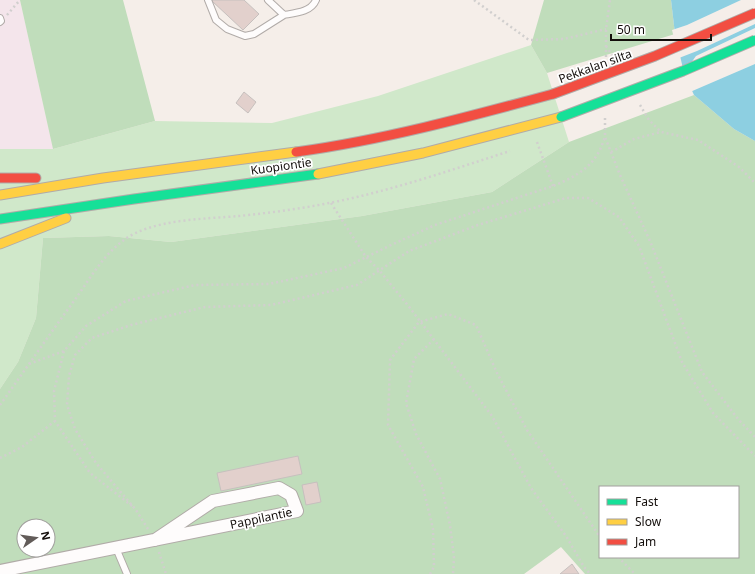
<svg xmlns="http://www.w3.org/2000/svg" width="755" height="574" font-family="'Noto Sans',sans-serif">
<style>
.commercial{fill:#f4e5eb}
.green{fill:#d0e8ca}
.forest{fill:#c0ddbb;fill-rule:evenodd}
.water{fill:#8dcfe1}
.pier{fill:#f5eee9}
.building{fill:#e2d0cc;stroke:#c6c0be}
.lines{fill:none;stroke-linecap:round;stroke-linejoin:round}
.lane-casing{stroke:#b1aba8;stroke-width:8}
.street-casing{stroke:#b1aba8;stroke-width:14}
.fast-casing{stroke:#b1aba8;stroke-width:11}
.slow-casing{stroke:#b1aba8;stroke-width:11}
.jam-casing{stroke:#b1aba8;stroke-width:11}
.path{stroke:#d1cfce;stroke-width:2.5;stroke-dasharray:2 3;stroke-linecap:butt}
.lane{stroke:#fefcfc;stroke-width:6}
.street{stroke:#fefcfc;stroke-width:12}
.fast{stroke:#16e098;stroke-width:9}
.slow{stroke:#ffcf43;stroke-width:9}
.jam{stroke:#f24e42;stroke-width:9}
.fast-bridge-casing{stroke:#b1aba8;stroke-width:11;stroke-linecap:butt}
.jam-bridge-casing{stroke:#b1aba8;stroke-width:11;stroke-linecap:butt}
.fast-bridge{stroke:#16e098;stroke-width:9}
.jam-bridge{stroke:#f24e42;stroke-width:9}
.labels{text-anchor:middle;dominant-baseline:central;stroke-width:3.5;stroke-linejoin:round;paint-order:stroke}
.street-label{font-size:12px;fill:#130e0b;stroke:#fff}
</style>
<rect width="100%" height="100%" fill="#f5eee9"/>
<path class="commercial" d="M0,0H20L53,149H0Z"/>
<path class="green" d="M531,45L547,73L569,142L492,192L362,216L171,242L109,236L43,238L36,318L18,362L0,389V149H53L155,121L272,123L378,96Z"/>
<path class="forest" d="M20,0H123L155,121L53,149Z
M544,0H671L675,34L547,73L531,45Z
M694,95L734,129L755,141V574H585L561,547L524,574H0V389L18,362L36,318L43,238L109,236L171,242L362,216L492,192L569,142ZM600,487H738V557H600ZM24,526H48V550H24Z"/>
<path class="water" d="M671,0H755V141L734,129L694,95L684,73L675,34Z"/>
<path class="pier" d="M741,0H755V24L697,51L679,58L672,30L687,25Z
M755,28V64L690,92L683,74L696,56Z"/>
<path class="building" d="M213,0H244L259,14L243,30L212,1Z
M244,92L256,102L248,113L236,103Z
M298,456L302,474L221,491L217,473Z
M317,482L321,502L306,505L302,485Z
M572,564L579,574H560Z"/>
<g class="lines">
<g class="lane-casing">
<path id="lane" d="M208,0L216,20L227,29L245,36L254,34L284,15
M268,0L284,15C296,13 311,12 316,0
M0,18L1,21L0,22
M116,548L127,574"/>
</g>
<g class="street-casing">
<path id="street" d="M0,571C99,551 198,531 297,511L291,495L279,488L213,501L155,540"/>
</g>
<g class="fast-casing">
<path id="fast" d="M0,219L134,199L318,174"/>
</g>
<g class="slow-casing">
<path id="slow" d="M318,174L423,153L561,117
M0,195L103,178L296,152
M0,244L66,218"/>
</g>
<g class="jam-casing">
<path id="jam" d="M296,152C383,140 468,117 553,94
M0,178H36"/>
</g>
<path class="path" d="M474,0L529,40L564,39L606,29
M7,15L20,0
M606,46L612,55
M606,57V29L610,0
M640,105L649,120L661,132
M605,118V137L620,175L650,241L702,372L738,419L755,437
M537,142L553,186
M611,152L634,139L661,132L698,140L739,167L755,183
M331,203L366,257L379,270L410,308L492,416L531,488L566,536L584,567L590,574
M434,339L414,359L406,403L416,434L440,479L450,525L454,558L453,574
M29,364L64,351
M0,405C25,370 49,335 74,301C89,280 103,255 124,240C152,219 205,219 239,216C269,213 299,209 329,203C391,191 451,170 510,151
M0,458L22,447L55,421
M132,506L90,473L55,421L54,391L64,351L86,326L126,301L195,285L269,284L344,268L391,245L435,225L553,186C570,179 587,171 597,155C601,149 603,142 605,137
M148,529L136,510L96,463L75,429L67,405L69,376L75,355L92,338L131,325L205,307L271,305L357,285L409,251L478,225L566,198H588L619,217L639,246L682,362L713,413L755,456
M159,552L166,574
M618,557L635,574
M430,574L434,567L433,529L423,487L388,425L390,360L419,322L448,314L476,325L497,373L527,430L600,537"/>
<use href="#lane" class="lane"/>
<use href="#street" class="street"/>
<use href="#fast" class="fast"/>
<use href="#slow" class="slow"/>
<use href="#jam" class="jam"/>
<g class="fast-bridge-casing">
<path id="fast-bridge" d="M561,117L683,71L755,40"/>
</g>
<g class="jam-bridge-casing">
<path id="jam-bridge" d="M553,94L655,56L755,13"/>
</g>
<use href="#fast-bridge" class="fast-bridge"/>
<use href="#jam-bridge" class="jam-bridge"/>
</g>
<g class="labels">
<g class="street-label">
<text transform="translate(595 66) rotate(-20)">Pekkalan silta</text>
<text transform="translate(281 166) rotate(-8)">Kuopiontie</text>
<text transform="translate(261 518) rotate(-12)">Pappilantie</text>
</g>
</g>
<rect x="599" y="486" width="140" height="72" fill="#ffffff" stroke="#a19f9d"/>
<rect x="607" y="499" width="20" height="6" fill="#16e098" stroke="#a19f9d"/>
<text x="635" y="506" font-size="12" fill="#130e0b">Fast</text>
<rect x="607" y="519" width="20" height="6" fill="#ffcf43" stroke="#a19f9d"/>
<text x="635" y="526" font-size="12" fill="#130e0b">Slow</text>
<rect x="607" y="539" width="20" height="6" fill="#f24e42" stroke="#a19f9d"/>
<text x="635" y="546" font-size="12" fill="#130e0b">Jam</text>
<g transform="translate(36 538) rotate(77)"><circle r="19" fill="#ffffff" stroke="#a19f9d"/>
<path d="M0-3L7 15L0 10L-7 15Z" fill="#625c59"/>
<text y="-6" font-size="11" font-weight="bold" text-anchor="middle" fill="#130e0b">N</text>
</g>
<path d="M611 34v6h100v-6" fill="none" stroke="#130e0b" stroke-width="2"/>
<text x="617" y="34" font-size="12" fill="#130e0b" stroke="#ffffff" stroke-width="3" paint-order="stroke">50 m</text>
</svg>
